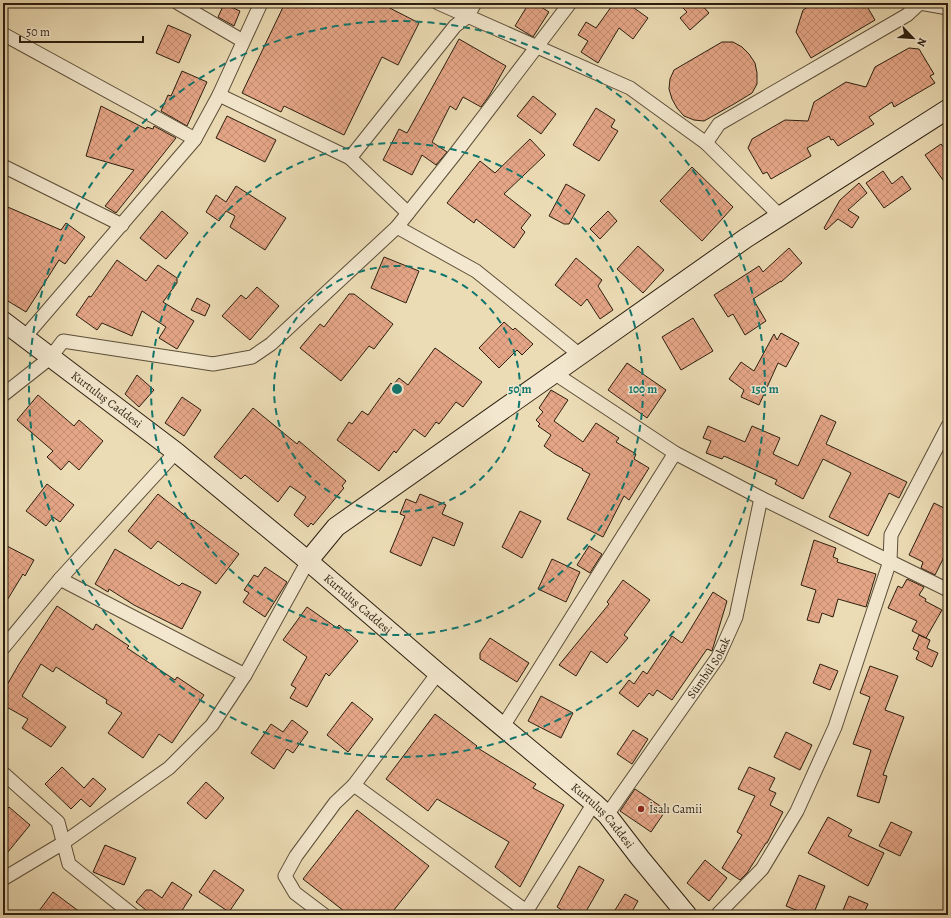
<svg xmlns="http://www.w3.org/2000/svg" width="951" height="918" font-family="Alegreya,serif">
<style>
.building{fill:url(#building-cross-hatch);stroke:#2b1e0e}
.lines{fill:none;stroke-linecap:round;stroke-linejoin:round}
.street-casing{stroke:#5b4e38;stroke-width:15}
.secondary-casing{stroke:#2b1e0e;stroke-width:21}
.street{stroke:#f3e8cf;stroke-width:13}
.secondary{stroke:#f3e8cf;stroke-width:19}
.ring{fill:none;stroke:#0f766e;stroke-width:2;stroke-dasharray:7 5}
.poi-dot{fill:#8f2418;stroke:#f3e8cf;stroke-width:1.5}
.labels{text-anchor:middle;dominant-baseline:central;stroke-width:3;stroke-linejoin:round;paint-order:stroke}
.street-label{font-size:12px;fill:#2b1e0e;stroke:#f3e8cf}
.poi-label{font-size:12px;fill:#2b1e0e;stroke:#f3e8cf;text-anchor:start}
.centre{fill:#0f766e;stroke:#f3e8cf;stroke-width:2}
.ring-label{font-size:12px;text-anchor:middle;font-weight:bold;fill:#0f766e;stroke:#f3e8cf;stroke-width:3;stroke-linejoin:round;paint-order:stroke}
</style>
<defs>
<pattern id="building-cross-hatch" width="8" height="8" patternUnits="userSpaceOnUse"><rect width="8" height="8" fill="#e5a687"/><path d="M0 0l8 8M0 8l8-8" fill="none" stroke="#c58e73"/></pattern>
</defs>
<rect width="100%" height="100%" fill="#ecdcb5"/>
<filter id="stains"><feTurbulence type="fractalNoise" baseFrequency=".005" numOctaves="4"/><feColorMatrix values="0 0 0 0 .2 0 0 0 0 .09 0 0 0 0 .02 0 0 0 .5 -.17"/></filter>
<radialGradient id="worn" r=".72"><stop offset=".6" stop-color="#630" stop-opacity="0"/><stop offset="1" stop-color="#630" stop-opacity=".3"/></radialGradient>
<path class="building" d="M285,3H380L419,23L398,65L382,57L344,135L284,106L281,112L242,93Z
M529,3H535L549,12L533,37L515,26Z
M614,3H627L648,18L633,39L619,28L598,63L581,52L588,41L578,35L586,22L596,28Z
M678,3H700L709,13L690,30L680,18L687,12Z
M814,3H865L875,20L811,58L796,32L803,10Z
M224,4L240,11L234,26L218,17Z
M168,25L191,35L179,63L156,53Z
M459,39L506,66L489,96L481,107L463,97L456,110L450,106L432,142L447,152L436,165L422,155L412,175L383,160L399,129L407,133Z
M722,42H733L742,47L749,54L755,63L757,73V84L752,93L734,104L704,121L694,120L684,116L677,108L672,99L669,89L670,79L674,70Z
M909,48L919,49L934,74L930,76L935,83L894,107L892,102L869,117L874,124L838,146L833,139L831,140L829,136L807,148L811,156L771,179L767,172L763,174L748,148L752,139L785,120L808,121L814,102L846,82L866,87L875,67Z
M182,71L207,82L187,126L161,111L168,95L171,96Z
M533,96L556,114L541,134L517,116Z
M101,106L146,129L147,127L153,129L154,126L176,138L116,213L105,206L134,170L86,156Z
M596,108L615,120L611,127L618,131L599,161L573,145Z
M227,116L276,140L265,162L216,138Z
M530,139L545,155L504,194L531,215L521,228L525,232L514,248L476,219L474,223L447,203L480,161L495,173Z
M941,144L948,153V187L925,155Z
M692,167L733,207L702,241L660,201Z
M883,171L892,184L902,176L911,189L884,208L866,183Z
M859,183L867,193L848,210L859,217L852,228L838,219L826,230L824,228L840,200Z
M566,184L585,195L569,224H564L549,216Z
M236,186L286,218L265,250L230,227L235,216L226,211L219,221L206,212L216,195L226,202Z
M3,205L61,230L66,223L85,237L65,264L59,260L26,312L3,298Z
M162,211L188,233L166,259L140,238Z
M608,211L617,221L600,239L590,229Z
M638,246L664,270L643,293L617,269Z
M789,248L802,263L781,282V281L753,299L766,321L745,335L733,314L728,317L714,295L759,266L763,272Z
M384,257L419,271L406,303L371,288Z
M576,258L602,280L598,286L613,310L600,319L587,299L581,306L555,285Z
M117,260L146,281L158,265L177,278V283L163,302L194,321L177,349L159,338L166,327L142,311L132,336L102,323L97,330L76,315L89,296L91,297Z
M257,287L279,306L250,340L222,316L241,295L246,299Z
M349,294H354L393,324L374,349L369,346L341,381L300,348L320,324L324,327Z
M197,298L210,305L205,316L191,310Z
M693,318L713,351L681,370L662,337Z
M504,322L513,330L515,328L533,344L522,355L517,350L499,368L479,348Z
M781,333L799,343L786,367L778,363L759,405L741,397L744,390L729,379L741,362L754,371L774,334L777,340Z
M435,348L482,382L463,407L456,402L439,424L436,422L425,437L414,429L396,453L394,451L379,471L337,440L349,422L352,424L362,411L368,415L391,383L393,385L399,378L408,385Z
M627,363L666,390L647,418L608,390Z
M137,375L154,390L139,407L125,394Z
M551,390L568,400L554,421L583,442L596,423L619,438L616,442L636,454L634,459L649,468L629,500L624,496L603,537L567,519L590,474L582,470L583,469L555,454L544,446L551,435L538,426L540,424L536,420L543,412L539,408Z
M38,395L74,426L79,420L103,441L79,470L69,461L61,470L47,457L53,451L17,420Z
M182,397L201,410L184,436L165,423Z
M253,408L297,444L299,441L346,481L342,486L344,488L313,525L311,523L308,527L294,515L306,497L290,486L278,502L245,475L241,479L214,457Z
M821,415L836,422L826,444L907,482L899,498L889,493L868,536L829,517L851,473L823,459L803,499L775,484L777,480L724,456L722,459L706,453L711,441L703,438L708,426L745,442L752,426L780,438L773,454L798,466Z
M47,484L74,505L60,522L53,517L46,526L26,511Z
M158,494L192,521L193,520L239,554L216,584L158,541L151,549L128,531Z
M420,494L446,505L442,514L463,523L454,546L433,537L421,566L390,552L405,516L400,514L406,499L416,503Z
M934,503L948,510V549L935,575L921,568L923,562L909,555Z
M520,511L541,521L522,558L502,547Z
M814,540L836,548L833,557L838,559L837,562L876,574L866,607L838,599L833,617L822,613L819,623L807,620L816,590L801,585Z
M3,544L34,560L25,576L23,574L3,607Z
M589,546L602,554L590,573L577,565Z
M115,549L179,586L182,583L201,592L182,629L134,605L109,589L108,592L95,584Z
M552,559L580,572L566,602L538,589Z
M265,567L287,582L265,617L243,602L249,593L244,590L254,575L258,577Z
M907,579L924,587L919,595L926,599L925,601L942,610L926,638L912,631L917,621L888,608L898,586L902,588Z
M623,580L650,600L624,635L628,638L607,663L591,651L576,676L559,665L609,604L607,602Z
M713,592L727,601L712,651L707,649L672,700L657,690L653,696L649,693L638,707L619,693L629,680L634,684L643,671L647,674L672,636L682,643Z
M57,606L93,630L96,624L129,646L127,648L175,680L177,677L204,695L172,743L159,734L143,758L108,733L122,713L106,703L107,700L56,667L53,672L41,664L22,696L66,727L51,747L22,728L28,719L3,705V692L19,664Z
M307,607L337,628L339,625L358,641L329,676L326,673L307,707L290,698L296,688L291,685L307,657L283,640Z
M919,635L930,640L927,648L938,653L932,667L916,659L919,652L913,649Z
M490,638L529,663L517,682L480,659V653Z
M820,664L838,671L830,690L813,683Z
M870,666L898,676L885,710L904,717L883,775L887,776L879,803L857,796L871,750L853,744L870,697L860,693Z
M541,696L573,713L561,738L528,721Z
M352,702L373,719L348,752L327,735Z
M435,714L477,746L476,747L536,784L533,788L564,805L520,887L495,867L509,842L437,799L428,811L386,779Z
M292,720L308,732L293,753L287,749L274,769L251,753L271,724L283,732Z
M633,730L648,739L632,764L617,754Z
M786,732L812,745L800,770L774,757Z
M62,767L84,788L93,778L106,789L90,807L81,799L71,809L45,784Z
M749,767L775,778L769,790L776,793L770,805L783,812L767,843H766L747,873L740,880L722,868L742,835L737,832L755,796L738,789Z
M206,782L224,798L206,819L187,803Z
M635,789L666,810L651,832L620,811Z
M9,807L30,825L3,858V813Z
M357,810L429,866L390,915H349L303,879Z
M828,817L852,830L848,836L884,853L868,886L808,853Z
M891,822L912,832L900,856L879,846Z
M105,845L136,858L124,885L93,872Z
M705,860L727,878L709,901L687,883Z
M579,866L604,880L584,915H570L557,907Z
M214,870L244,890L229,912L199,892Z
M799,875L825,886L813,915H808L786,906Z
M172,882L192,895L179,915H143L146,910L136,902L146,890H151L162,898Z
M53,892L84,915H36Z
M625,894L638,901L630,915H612Z
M849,896L868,904L863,915H841Z"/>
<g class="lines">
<g class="street-casing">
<g id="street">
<path d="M178,3L243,41"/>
<path d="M438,3L630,88L706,143L780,216"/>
<path d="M920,3L948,8"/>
<path d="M3,34L195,139"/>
<path d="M219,95L350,158L455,26L467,17L475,3"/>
<path d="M706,143L719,124L907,15L920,3"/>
<path d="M350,158L408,213"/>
<path d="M3,166L122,225"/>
<path d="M397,227L476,271L580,355"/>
<path d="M24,338L195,139L219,95L261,3"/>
<path d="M554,373L675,453L761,498L948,590"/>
<path d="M3,395L50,358L63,341L213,364L252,357L271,344L397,227L455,154L570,3"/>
<path d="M60,579L245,675"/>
<path d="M3,648L60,579L176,452"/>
<path d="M502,728L675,453"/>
<path d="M3,773L58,822L69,864L133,915"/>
<path d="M354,785L526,911"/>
<path id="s1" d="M607,815L718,657L736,617L761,498"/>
<path d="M3,879L63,843L169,768L212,725L245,675L308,561"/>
<path d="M324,915L295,893L285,876L296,856L335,803L354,785L438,673"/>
<path d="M524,915L594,803"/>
<path d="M717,915L762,869L797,811L835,727L890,561L891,535L948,426"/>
</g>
</g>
<g class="secondary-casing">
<g id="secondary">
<path id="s2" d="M3,321L176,452L308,561L438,673L594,803L607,815L640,858L687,915"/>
<path d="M308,561L336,527L746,238L948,109"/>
</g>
</g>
<use href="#street" class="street"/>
<use href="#secondary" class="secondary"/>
</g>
<g class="ring">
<circle cx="397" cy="389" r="123"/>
<circle cx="397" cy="389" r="246"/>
<circle cx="397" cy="389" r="368"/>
</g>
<circle class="poi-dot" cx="641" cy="809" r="4"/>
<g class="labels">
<g class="street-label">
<text stroke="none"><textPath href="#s2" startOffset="130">Kurtuluş Caddesi</textPath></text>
<text stroke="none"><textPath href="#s2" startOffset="454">Kurtuluş Caddesi</textPath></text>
<text stroke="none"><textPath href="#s1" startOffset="179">Sümbül Sokak</textPath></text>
<text stroke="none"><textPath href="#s2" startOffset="778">Kurtuluş Caddesi</textPath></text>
</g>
<g class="poi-label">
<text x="649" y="809">İsalı Camii</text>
</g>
</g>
<circle cx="397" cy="389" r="6" class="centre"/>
<g class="ring-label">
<text x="520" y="393">50 m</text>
<text x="643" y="393">100 m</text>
<text x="765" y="393">150 m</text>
</g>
<rect width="951" height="918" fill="none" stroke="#ecdcb5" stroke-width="16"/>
<rect x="4" y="4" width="943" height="910" fill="none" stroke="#2b1e0e" stroke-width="2"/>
<rect x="8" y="8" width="935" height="902" fill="none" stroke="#2b1e0e"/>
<g transform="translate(913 38) rotate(115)" stroke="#f3e8cf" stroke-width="3" paint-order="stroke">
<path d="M0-3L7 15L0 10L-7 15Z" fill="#2b1e0e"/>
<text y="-6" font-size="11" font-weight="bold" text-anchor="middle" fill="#2b1e0e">N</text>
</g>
<path d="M20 36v6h123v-6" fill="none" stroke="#2b1e0e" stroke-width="2"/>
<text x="26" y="36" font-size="12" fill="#2b1e0e" stroke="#f3e8cf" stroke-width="3" paint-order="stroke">50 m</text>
<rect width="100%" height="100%" filter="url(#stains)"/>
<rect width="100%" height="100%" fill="url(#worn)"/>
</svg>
